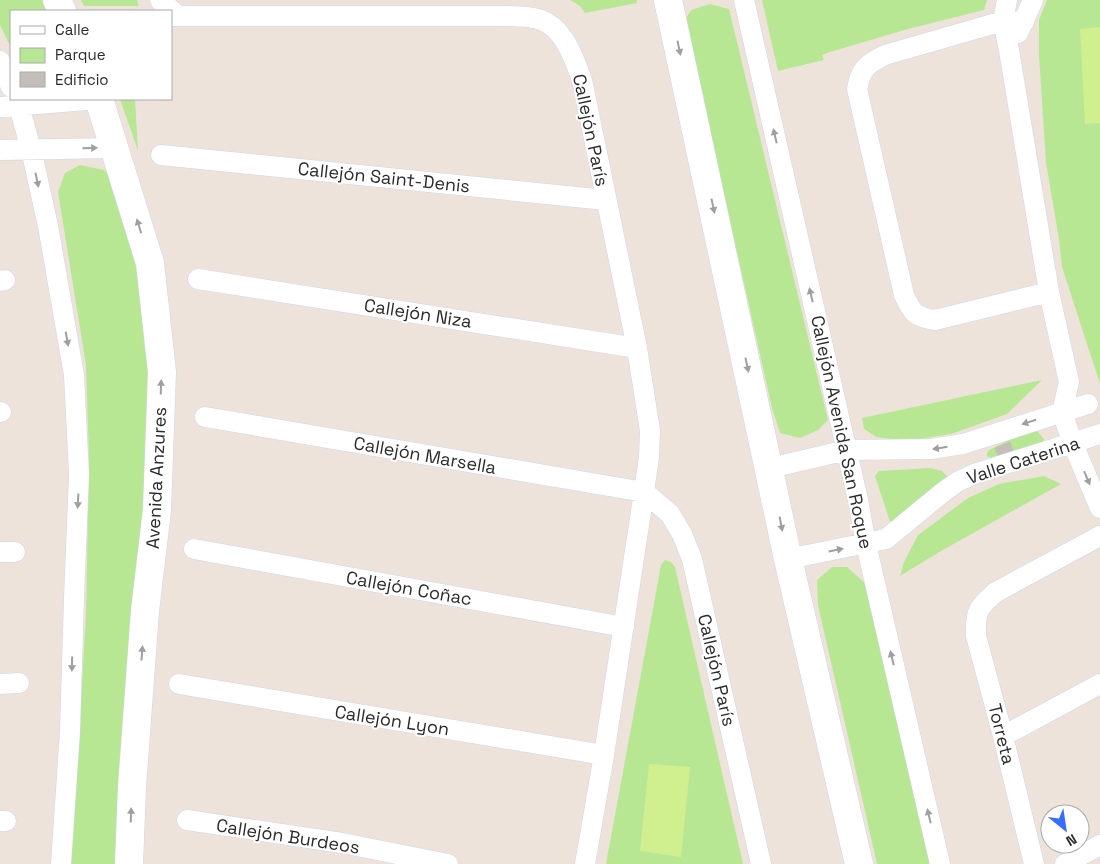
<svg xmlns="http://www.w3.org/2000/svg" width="1100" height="864" font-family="'Space Grotesk',sans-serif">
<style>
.green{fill:#b8e794}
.pitch{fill:#d0ef8f}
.building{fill:#c5bdb7;stroke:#c8bfb4}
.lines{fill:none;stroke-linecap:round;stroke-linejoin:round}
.street-casing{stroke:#d0d6e4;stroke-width:21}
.secondary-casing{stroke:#d0d6e4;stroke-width:29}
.street{stroke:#fff;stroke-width:20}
.secondary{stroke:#fff;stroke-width:28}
.oneway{fill:#9f9f9f}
.labels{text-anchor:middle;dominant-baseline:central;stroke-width:4;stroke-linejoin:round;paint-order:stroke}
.street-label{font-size:18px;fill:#2a2a2a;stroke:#fff}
</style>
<rect width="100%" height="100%" fill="#ede3db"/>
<path class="green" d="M0,0H47L52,11H11V48L0,25Z
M81,0H137L139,6H84Z
M570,0H637V3L585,13L580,6Z
M762,0H987L984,10L908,29L830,52L822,55L824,60L778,71Z
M1047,0H1100V384L1062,267L1059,239L1046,163L1039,55V20Z
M710,4L729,9L828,420L818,430L800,438L780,433L772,408L685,20L691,10Z
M120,99H135L138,151Z
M80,165L104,170L116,183L137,259L149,370L150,423L120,864H71L86,616L89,460L86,365L58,192L65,173Z
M1042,380L1007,414L951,434L907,441L876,437L864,429L862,418Z
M1037,431L1044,439L1041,448L992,459L987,456V453L989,450L1013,438Z
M930,468L942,471L949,478L892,528L875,476L879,471Z
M1044,476L1061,484L941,551L900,576L904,562L918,535L968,498L999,484Z
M665,560L671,562L675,567L743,864H606L661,565Z
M832,567H847L866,584L931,864H877L818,605L817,580Z"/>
<path class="pitch" d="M1100,27V123L1085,124L1080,29Z
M649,764L690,767L681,857L640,851Z"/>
<path class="building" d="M1010,442L1013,451L999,458L995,448Z"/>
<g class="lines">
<g class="street-casing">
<path id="street" d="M160,0L178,16
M744,0L858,500L866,544L940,864
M1007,0L1003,21L1009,50L1049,292L1069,382L1062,412L1073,444L1100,508
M171,16H509C519,17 532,16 541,20C565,29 574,59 582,80L637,348L650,431L649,457L644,492L604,755L585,864
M1024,22L1003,21L885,55C867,64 861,68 857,89L904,295C912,313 915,317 935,320L1049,292
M1018,33L1033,0
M0,61L11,87
M17,99L31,149L48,226L74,375L79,474L74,598L70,731L61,864
M0,107L99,99
M0,150L115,148
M161,155L606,200
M198,279L637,348
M0,281L5,280
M0,412H1
M205,417L644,492L670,514L682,534L692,559L761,864
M770,468L847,450L931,449L963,444L1088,404
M194,549L624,627
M0,552H15
M788,559L886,539L942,493L957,482L974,474L1100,434
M0,684L19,683
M179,684L604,755
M1003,736L1100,684
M187,820L342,843L448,864
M0,821H6
M1034,864L1003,736L976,636C975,611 978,607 996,592L1100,536
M1065,864L1100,845"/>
</g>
<g class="secondary-casing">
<path id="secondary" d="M57,0L62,11
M668,0L788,559L859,864
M99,99L150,263L162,372L157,510L145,611L132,787L129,864"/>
</g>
<use href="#street" class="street"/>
<use href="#secondary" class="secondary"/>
</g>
<defs><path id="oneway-solid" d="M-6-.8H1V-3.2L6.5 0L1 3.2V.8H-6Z" transform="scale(1.25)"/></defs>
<g class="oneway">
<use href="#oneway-solid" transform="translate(679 48) rotate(78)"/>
<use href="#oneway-solid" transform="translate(775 136) rotate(-103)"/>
<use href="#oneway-solid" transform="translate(90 148) rotate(-1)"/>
<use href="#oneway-solid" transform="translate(37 180) rotate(78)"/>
<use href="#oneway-solid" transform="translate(713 206) rotate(78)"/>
<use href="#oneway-solid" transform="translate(139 226) rotate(-107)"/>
<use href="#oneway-solid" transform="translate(811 295) rotate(-103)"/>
<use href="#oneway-solid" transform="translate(67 339) rotate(80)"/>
<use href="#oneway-solid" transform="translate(747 365) rotate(78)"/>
<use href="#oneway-solid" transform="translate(161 387) rotate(-88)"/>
<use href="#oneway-solid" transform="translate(1029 422) rotate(162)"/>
<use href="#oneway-solid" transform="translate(940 448) rotate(171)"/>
<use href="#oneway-solid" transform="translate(1087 478) rotate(67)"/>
<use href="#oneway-solid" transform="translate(78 501) rotate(93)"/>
<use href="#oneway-solid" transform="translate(781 524) rotate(79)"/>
<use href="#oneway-solid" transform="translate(836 550) rotate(-11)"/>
<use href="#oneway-solid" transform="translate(142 653) rotate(-86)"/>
<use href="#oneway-solid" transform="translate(892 658) rotate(-103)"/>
<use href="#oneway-solid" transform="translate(72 664) rotate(91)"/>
<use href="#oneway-solid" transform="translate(131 815) rotate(-88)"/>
<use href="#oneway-solid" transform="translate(929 816) rotate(-103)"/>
</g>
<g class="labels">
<g class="street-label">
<text transform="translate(591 130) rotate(78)">Callejón París</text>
<text transform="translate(384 177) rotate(6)">Callejón Saint-Denis</text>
<text transform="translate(418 313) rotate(9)">Callejón Niza</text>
<text transform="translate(842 432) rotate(78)">Callejón Avenida San Roque</text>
<text transform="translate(425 455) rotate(10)">Callejón Marsella</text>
<text transform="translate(1023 460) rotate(-18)">Valle Caterina</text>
<text transform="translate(156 478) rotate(-87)">Avenida Anzures</text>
<text transform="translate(409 588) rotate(10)">Callejón Coñac</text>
<text transform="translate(717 670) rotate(77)">Callejón París</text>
<text transform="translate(392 720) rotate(9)">Callejón Lyon</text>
<text transform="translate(1002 734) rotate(76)">Torreta</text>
<text transform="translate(288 836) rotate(9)">Callejón Burdeos</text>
</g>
</g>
<rect x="10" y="10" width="162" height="90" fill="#ffffff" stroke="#aaaaaa"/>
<rect x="20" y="26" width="25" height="8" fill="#ffffff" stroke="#aaaaaa"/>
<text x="55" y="35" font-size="15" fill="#2a2a2a">Calle</text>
<rect x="20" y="48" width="25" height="15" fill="#b8e794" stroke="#aaaaaa"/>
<text x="55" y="60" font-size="15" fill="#2a2a2a">Parque</text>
<rect x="20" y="72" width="25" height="15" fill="#c5bdb7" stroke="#aaaaaa"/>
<text x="55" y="85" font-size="15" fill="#2a2a2a">Edificio</text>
<g transform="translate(1065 829) rotate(150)"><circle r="24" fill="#ffffff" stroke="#aaaaaa"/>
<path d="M0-4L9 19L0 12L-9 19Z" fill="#366fff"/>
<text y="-8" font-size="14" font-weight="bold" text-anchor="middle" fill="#2a2a2a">N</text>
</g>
</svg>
